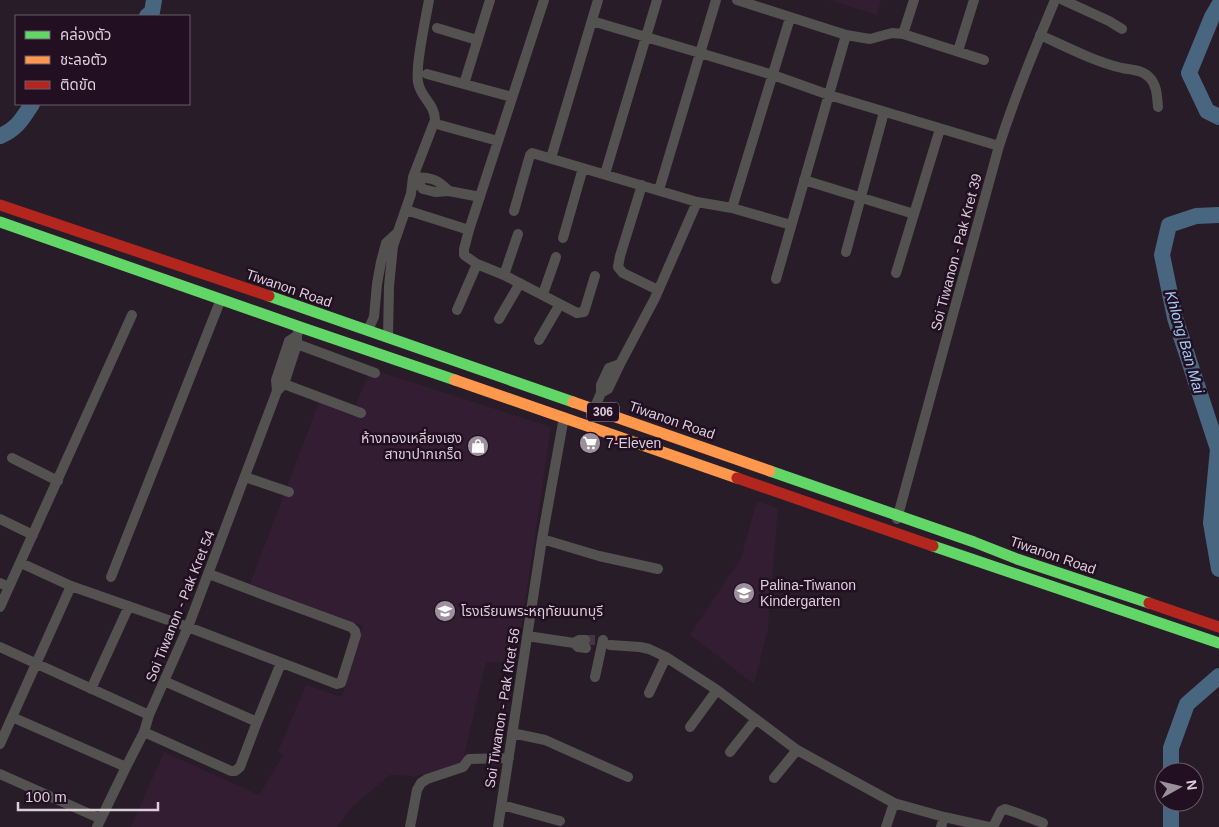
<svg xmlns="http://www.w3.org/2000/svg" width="1219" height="827" font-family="Helvetica,'Noto Sans Thai',sans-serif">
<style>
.built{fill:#331d33}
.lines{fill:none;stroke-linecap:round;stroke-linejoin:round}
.river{stroke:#496681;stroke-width:16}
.street-tunnel{stroke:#433743;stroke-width:10;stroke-dasharray:10 5;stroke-linecap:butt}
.street{stroke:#535250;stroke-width:10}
.fast{stroke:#63d668;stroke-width:11}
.slow{stroke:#ff974d;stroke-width:11}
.jam{stroke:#b3261e;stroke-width:11}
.labels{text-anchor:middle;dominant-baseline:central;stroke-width:5;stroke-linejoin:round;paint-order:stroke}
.shield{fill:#220f22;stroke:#a495a4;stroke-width:1}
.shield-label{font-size:12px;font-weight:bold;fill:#dbcedb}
.street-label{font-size:14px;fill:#dbcedb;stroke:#220f22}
.poi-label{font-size:14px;fill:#dbcedb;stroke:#220f22;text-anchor:start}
.water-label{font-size:15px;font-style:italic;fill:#a1cdf4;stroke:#220f22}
</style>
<rect width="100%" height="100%" fill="#281c28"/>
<path class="built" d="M829,0H881L877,15Z
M371,369L551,427L516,663L486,662L462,765L416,776L390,775L353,806L337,827H131L164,752L259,795L284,754L278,752L306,685L342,697L363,626L250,584L319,402L351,416Z
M757,501L778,508L768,628L754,684L690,635L741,558Z"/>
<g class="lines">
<path class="river" d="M1219,5L1212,17L1189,73L1207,111L1219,117
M147,16L152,12L154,0
M0,136C17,129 22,119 32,104
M1219,215L1196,216L1169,225L1162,255L1175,318L1218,449L1211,523L1219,569
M1171,772V748L1187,704L1219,676
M1171,827V802"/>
<path class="street-tunnel" d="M585,640H595"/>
<path class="street" d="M544,0L469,230L464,249V255L477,264L504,275L577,313L584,312L595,276
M737,0L846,35L870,39L892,33L903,34L984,60
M1063,0L1109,21L1122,29
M592,21L700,53L773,75L829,95L999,146
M437,28L477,40
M903,34L914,0
M1040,35C1067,47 1093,61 1122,68C1133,70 1143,70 1150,78C1157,85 1157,97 1158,107
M958,51L974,0
M427,74L512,97
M464,84L490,0
M440,125L498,141
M551,158L598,0
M605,174L657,0
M413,177L423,189L435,192L449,191L480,197
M413,177C432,178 436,178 449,191
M804,180L914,214
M642,185L620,256L618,267L623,273L658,290
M659,190L716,0
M732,208L790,18
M406,210L469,230
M514,211L530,155L532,153L697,202L732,208L791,225
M563,238L583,168
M846,252L884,112
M896,273L940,129
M504,275L518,234
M776,279L846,35
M543,294L556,257
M457,310L477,264
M499,319L520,283
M368,330L374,317L377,284L381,262L386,243L396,234
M388,337L389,286L393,246L411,194L413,177L435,120C435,104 420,97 418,82C417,77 418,71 418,66C420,44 425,22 429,0
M539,340L560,304
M289,341L375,373
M284,384L361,413
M277,391L276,380L289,341L295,337
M601,393L608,389L620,364L655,298L697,202
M594,409L601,393V385L609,368L620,364
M12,458L58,481
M245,477L289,492
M0,519L33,535
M897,519L999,146C1015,96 1035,48 1055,0
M542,539L599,556L658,569
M21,563L71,586L188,627L337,684L341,683L356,635L355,631L351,627L264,595L209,574
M111,577L221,299
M0,583L9,587
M0,607L132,315
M527,636L574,643
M585,640H579L574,643L578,647L586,648
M610,645L640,647L649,649L666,657L717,690L797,750L894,803L944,817L989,827
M0,647L149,715
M595,677L603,640
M164,681L257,722
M91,689L129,606
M649,693L666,657
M12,717L126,767
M690,727L717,690
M144,732L231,771H235L240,767L257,722L281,663
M512,733L545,740L628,777
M0,744L71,586
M730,752L756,719
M0,774L101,819
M774,778L797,750
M502,805L560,821
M97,827L126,767L144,732L149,715L188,627L277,391L284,384L297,344V335L300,327
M410,827L417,790L421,783L427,779L463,767L469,759L509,758
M498,827L542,539L564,417
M886,827L894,803
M941,827L944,817
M993,827L1001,811L1005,809L1017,813L1043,823"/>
<path class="fast" d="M0,222L300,327L455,380
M269,296L573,402
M770,471L974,542L1017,559L1149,603
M933,546L1219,643"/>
<path class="slow" d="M455,380L737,478
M573,402L770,471"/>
<path class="jam" d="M0,205L269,296
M737,478L933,546
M1149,603L1219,627"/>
</g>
<defs>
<g id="supermarket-disc" transform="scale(1.125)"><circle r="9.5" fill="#9c909c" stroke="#220f22"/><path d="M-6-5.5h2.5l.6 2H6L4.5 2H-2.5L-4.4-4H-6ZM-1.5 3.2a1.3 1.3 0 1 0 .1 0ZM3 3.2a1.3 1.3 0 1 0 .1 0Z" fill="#fff"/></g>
<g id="shop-disc" transform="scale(1.125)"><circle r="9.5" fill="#9c909c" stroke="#220f22"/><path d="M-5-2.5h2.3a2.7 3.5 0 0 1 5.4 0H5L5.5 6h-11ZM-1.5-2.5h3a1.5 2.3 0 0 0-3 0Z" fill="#fff"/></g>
<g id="school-disc" transform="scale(1.125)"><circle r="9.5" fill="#9c909c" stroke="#220f22"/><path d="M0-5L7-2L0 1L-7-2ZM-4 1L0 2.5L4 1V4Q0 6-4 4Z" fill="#fff"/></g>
</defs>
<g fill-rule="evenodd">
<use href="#supermarket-disc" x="590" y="443"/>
<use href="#shop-disc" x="478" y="446"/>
<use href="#school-disc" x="744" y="593"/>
<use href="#school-disc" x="445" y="611"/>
</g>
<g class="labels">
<rect class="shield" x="587" y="402.5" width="32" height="19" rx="4"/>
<g class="shield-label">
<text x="603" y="412">306</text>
</g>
<g class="street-label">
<text transform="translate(956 252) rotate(-75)">Soi Tiwanon - Pak Kret 39</text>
<text transform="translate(289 288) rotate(19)">Tiwanon Road</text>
<text transform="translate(672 420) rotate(19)">Tiwanon Road</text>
<text transform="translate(1053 555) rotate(19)">Tiwanon Road</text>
<text transform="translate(180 606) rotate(-68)">Soi Tiwanon - Pak Kret 54</text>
<text transform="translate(502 708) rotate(-81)">Soi Tiwanon - Pak Kret 56</text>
</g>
<g class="poi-label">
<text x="462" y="438" text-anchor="end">ห้างทองเหลี่ยงเฮง<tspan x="462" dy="16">สาขาปากเกร็ด</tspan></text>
<text x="606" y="443">7-Eleven</text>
<text x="760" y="585">Palina-Tiwanon<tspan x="760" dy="16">Kindergarten</tspan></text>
<text x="461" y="611">โรงเรียนพระหฤทัยนนทบุรี</text>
</g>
<g class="water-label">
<text transform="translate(1185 342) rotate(74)">Khlong Ban Mai</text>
</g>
</g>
<rect x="15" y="15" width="175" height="90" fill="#220f22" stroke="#6c5b6c"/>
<rect x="25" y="31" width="25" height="8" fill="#63d668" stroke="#6c5b6c"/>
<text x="60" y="40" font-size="15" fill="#dbcedb">คล่องตัว</text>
<rect x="25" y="56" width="25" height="8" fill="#ff974d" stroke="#6c5b6c"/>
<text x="60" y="65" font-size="15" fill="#dbcedb">ชะลอตัว</text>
<rect x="25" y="81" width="25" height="8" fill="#b3261e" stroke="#6c5b6c"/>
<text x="60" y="90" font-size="15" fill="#dbcedb">ติดขัด</text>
<g transform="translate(1179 787) rotate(82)"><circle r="24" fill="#220f22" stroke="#6c5b6c"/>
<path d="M0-4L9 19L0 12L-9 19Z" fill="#9c909c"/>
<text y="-8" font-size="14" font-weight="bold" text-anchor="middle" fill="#dbcedb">N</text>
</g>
<path d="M18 802v8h140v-8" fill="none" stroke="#dbcedb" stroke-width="2.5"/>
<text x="25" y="802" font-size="15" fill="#dbcedb" stroke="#220f22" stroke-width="4" paint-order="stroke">100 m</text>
</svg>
